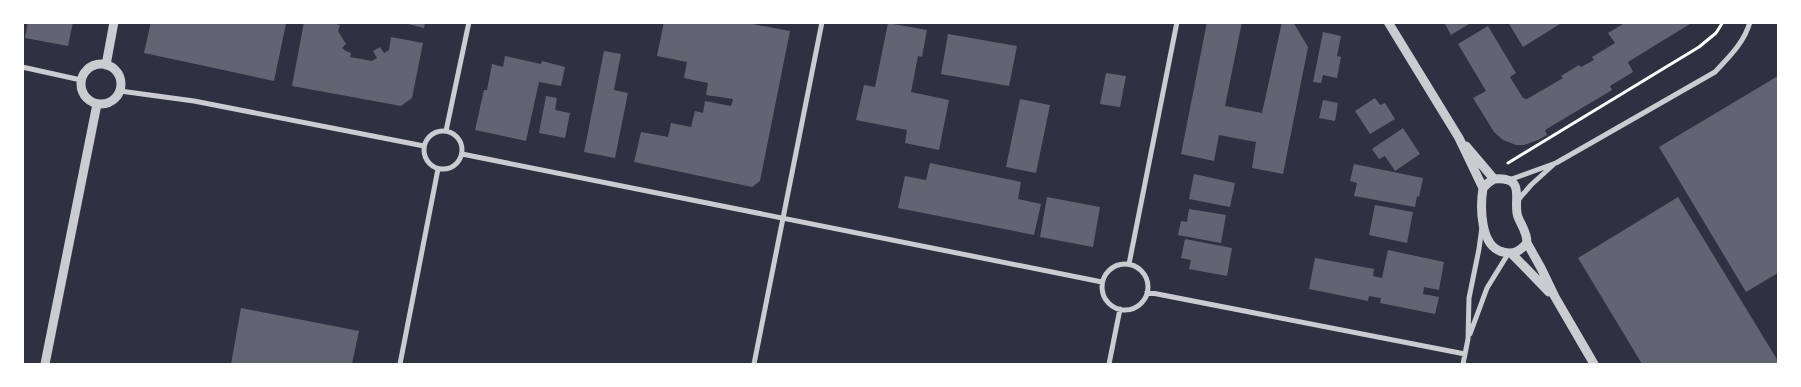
<svg xmlns="http://www.w3.org/2000/svg" width="1801" height="387" font-family="Mulish,sans-serif">
<style>
.building{fill:#626471}
.lines{fill:none;stroke-linecap:round;stroke-linejoin:round}
.path{stroke:#fff;stroke-width:3}
.minor{stroke:#caccd0;stroke-width:5}
.tertiary{stroke:#caccd0;stroke-width:9}
</style>
<rect width="100%" height="100%" fill="#2d3142"/>
<path class="building" d="M28,22H73L68,46L25,38Z
M151,22L286,24L274,81L144,53Z
M304,22H327L340,25L338,31L346,44L342,48L346,51L351,53L350,57L372,61L377,58L373,51L380,47L384,53L389,50L391,37L423,43L412,98L401,106L292,86Z
M400,22H425L424,28Z
M664,22H742L790,31L760,181L752,187L634,162L641,132L668,137L671,123L691,127L695,111L703,113L705,101L731,106L733,99L706,95L708,83L684,78L687,62L657,56Z
M1207,22H1242L1225,106L1262,113L1282,22H1293L1308,47L1283,174L1252,168L1256,142L1219,135L1214,161L1181,154Z
M1444,22H1472L1451,35Z
M1508,22H1563L1523,47Z
M1622,22H1693L1628,62L1633,72L1610,86L1612,90L1545,130L1547,135L1538,140L1524,145H1516L1503,140L1494,132L1473,98L1486,91L1458,44L1488,26L1516,73L1510,77L1523,98L1527,99L1563,78L1561,76L1579,65L1581,67L1594,60L1592,57L1615,43L1608,33L1623,24Z
M888,23L927,30L922,57L918,56L911,92L949,100L939,150L905,143L907,130L856,120L864,85L875,87Z
M1323,32L1341,36L1337,56L1341,57L1337,78L1323,75L1321,83L1313,82Z
M948,34L1017,46L1009,86L941,74Z
M604,51L621,54L614,90L628,93L615,158L584,152Z
M505,56L541,64L542,61L565,67L561,86L539,82L526,141L475,130L484,90H487L492,64L503,67Z
M1106,73L1126,76L1120,107L1100,104Z
M1778,76V273L1746,292L1659,147Z
M546,96L557,98L555,110L570,113L565,138L539,133Z
M1375,98L1380,105L1385,103L1395,119L1370,134L1355,111Z
M1020,99L1050,105L1036,173L1006,167Z
M1323,100L1338,103L1335,121L1319,118Z
M1403,128L1420,154L1395,171L1385,156L1379,159L1372,149Z
M930,163L1021,182L1018,199L1041,204L1034,235L898,208L905,176L926,180Z
M1354,164L1423,178L1419,197L1417,196L1415,207L1354,196L1357,183L1350,181Z
M1194,174L1235,183L1230,207L1189,199Z
M1047,197L1100,207L1093,247L1040,237Z
M1678,197L1778,361V364H1642L1578,258Z
M1375,205L1413,212L1407,243L1369,235Z
M1189,209L1226,215L1221,243L1178,235L1181,221L1187,222Z
M1185,239L1232,248L1227,276L1189,269L1191,260L1181,258Z
M1388,250L1444,262L1439,290L1424,287L1423,294L1439,297L1435,314L1380,303L1381,298L1369,296L1368,301L1309,289L1315,258L1374,269L1373,276L1382,278Z
M241,308L359,331L352,364H231Z"/>
<g class="lines">
<path class="path" d="M1508,163L1699,47L1716,33L1723,22"/>
<path class="minor" d="M22,67L81,80
M120,91L194,101L424,146
M424 150a19 19 0 1 1 38 0a19 19 0 1 1-38 0Z
M446,131L469,22
M462,154L1102,282
M1509,180L1556,163L1715,72C1729,57 1744,43 1750,22
M1518,200L1531,185L1553,165
M1129,264L1177,22
M1102 287a23 23 0 1 1 46 0a23 23 0 1 1-46 0Z
M1147,292L1465,354
M1470,334L1487,288L1508,254
M400,364L438,169
M754,364L822,22
M1109,364L1120,309
M1463,364L1468,339L1469,298L1479,249L1482,227"/>
<path class="tertiary" d="M1388,22L1459,138L1483,188
M81 84a20 20 0 1 1 40 0a20 20 0 1 1-40 0Z
M106,65L114,22
M1466,146L1494,179
M1494,179C1528,176 1512,201 1518,217C1522,227 1527,232 1527,243C1520,251 1514,255 1503,252C1480,247 1480,207 1483,188L1488,183Z
M1527,243L1541,268L1555,297L1594,364
M1512,254L1549,292
M45,364L97,104"/>
</g>
<rect width="1801" height="387" fill="none" stroke="#ffffff" stroke-width="48"/>
</svg>
